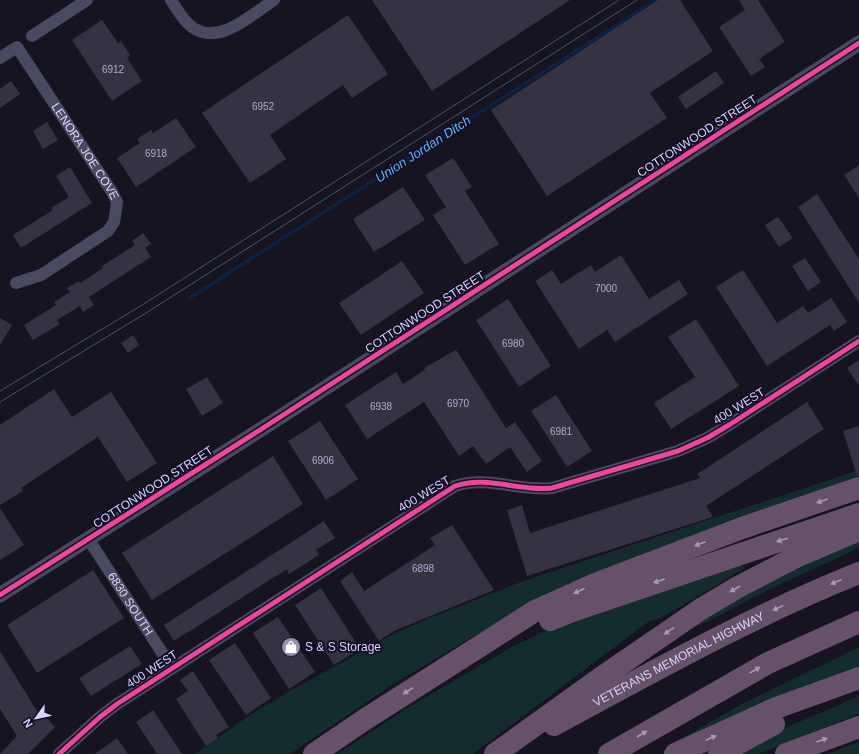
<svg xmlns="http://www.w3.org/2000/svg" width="859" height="754" font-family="Helvetica,sans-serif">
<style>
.green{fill:#132c2d}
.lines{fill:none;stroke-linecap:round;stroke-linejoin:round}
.stream{stroke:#0d2144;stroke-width:3.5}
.building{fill:#343243}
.minor{stroke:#4a4962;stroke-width:12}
.tertiary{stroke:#4a4962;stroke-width:15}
.motorway{stroke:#67516a;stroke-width:22}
.tram{stroke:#43596b;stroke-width:1}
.cycleway-casing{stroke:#130f26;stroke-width:8}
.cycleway{stroke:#ed469a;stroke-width:5}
.oneway{fill:#a699bc}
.labels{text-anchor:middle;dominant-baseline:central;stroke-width:4;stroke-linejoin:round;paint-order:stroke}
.number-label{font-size:10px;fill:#b0acd0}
.street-label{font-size:12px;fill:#d9d4ff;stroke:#130f26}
.poi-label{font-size:12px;fill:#d9d4ff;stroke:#130f26;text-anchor:start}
.water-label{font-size:13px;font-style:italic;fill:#62b6ff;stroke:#130f26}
</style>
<rect width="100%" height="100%" fill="#161421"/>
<path class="green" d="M859,470V476L700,532L523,611L478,634L393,684L290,754H195L247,717L290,691L390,636L427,619L526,580Z
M859,539V548L770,589L699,626L695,620L768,578Z
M740,564L745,568L663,617L648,622L473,754H337L409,707L515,645L588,612Z
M859,647V668L669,748L668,746L746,702Z
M859,696V714L759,754H738L792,725Z
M859,742V754H827Z"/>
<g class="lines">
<path class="stream" d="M191,297L656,0"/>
</g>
<path class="building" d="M372,0H570L432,91Z
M658,0H680L713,51L650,93L667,118L547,196L491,110Z
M739,0H758L785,42L759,59L765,67L751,76L719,27L745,10Z
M348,15L388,74L352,98L343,85L270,135L286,159L250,183L202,113Z
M102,20L118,43L121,41L130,55L127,58L142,81L112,101L72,40Z
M716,71L724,83L686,109L678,97Z
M11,81L20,94L0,108V89Z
M176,118L196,147L136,187L117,158L140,143L137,139L151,130L153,133Z
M47,122L58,140L43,149L33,131Z
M453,158L472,187L465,191L499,244L465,265L433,215L446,207L425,175Z
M859,165V198L844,175Z
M70,167L92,203L21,248L13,235L53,210L51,208L69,197L56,176Z
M403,187L425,220L374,252L353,219Z
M817,194L859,259V303L798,207Z
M778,217L793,238L779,247L765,225Z
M143,233L151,244L145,248L151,257L89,297L94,305L83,312L80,306L57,320L60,324L33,340L24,325L56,305L54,302L70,292L67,288L79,281L80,283L103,268L102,266L135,245L132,241Z
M621,255L649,299L679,280L688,294L615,342L607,330L579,349L535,281L552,270L561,284L591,265L595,272Z
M805,258L821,282L808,291L792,266Z
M402,261L424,293L361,335L339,303Z
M743,270L777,323L803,306L808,313L831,298L847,322L834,331L830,325L767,366L716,287Z
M508,299L551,366L519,387L476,320Z
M0,318L12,325L0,345Z
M696,319L739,386L671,429L654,403L695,377L668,337Z
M133,335L139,345L128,353L121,343Z
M456,350L506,428L515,422L542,461L527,472L510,447L486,464L473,446L459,456L424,402L367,439L345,405L396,372L403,384L425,370L424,368Z
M859,360V386L847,368Z
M207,377L223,403L202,416L186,389Z
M54,389L72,417L111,392L157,463L127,482L98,437L21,488L23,491L0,505V425Z
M556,395L592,451L567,467L531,411Z
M807,402L824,429L706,506L713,517L527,576L507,510L522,505L530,533L700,478L697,474Z
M320,421L358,479L326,500L288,441Z
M859,426V476H857L843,431Z
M273,456L303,504L152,600L122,553Z
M0,508L24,545L0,560Z
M324,521L335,538L316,550L319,555L289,574L287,569L174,641L164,625Z
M452,525L494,590L394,631L379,641L340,581L352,572L364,591L435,545L430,538Z
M93,570L124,618L37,673L7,625Z
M321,588L360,649L334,665L295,605Z
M278,617L315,672L289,689L253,633Z
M235,643L271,698L246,715L209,660Z
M130,646L142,664L91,696L79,678Z
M0,651L40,716L44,715L55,727L28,754H0L17,736L0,709Z
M193,671L229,727L216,735L218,738L206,746L176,699L188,691L180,680Z
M153,710L182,754H157L136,722Z
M117,738L128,754H95Z"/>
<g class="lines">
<g class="minor">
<path d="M171,0C177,9 183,21 192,27C219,47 252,14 274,0"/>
<path d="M32,36L87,0"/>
<path id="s1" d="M0,58L17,47L112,192L117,202L116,210L114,222L108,231L41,275L16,283"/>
<path id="s2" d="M89,540L172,668"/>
<path d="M59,754L100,717L117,704L455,486C488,475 519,492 552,488L678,451L707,438L729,425L859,341"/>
</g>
<path class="tertiary" d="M0,595L260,430L859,43"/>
<g class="motorway">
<path d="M550,620L572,611L859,514"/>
<path id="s3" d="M554,725C654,671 754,615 859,573"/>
<path d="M314,754L364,720L535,611L595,584L742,528L859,488"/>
<path d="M495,754L602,677L701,609L738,587L796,557L859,530"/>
<path d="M609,754L768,663L859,622"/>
<path d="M675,754L776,708L859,678"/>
<path d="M719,754L774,724"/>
<path d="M786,754L859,727"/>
</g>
<path class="tram" d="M0,391L142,305L619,0
M0,402L146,313L637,0"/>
<g class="cycleway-casing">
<path id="cycleway" d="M0,595L260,430L859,43
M59,754L100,717L117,704L455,486C488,475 519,492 552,488L678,451L707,438L729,425L859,341"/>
</g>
<use href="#cycleway" class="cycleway"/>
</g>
<defs><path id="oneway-solid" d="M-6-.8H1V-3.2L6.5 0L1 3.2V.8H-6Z"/></defs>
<g class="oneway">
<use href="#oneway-solid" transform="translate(822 501) rotate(161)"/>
<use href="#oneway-solid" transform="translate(782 540) rotate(162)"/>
<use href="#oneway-solid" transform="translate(700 544) rotate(159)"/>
<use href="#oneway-solid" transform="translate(659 581) rotate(161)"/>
<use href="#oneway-solid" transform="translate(836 582) rotate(158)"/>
<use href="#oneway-solid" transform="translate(735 589) rotate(150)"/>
<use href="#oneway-solid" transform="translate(579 591) rotate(155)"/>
<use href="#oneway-solid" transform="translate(778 608) rotate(154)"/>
<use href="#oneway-solid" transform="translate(669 631) rotate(146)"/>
<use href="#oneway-solid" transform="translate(755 670) rotate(-30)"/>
<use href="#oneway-solid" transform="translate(408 691) rotate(147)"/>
<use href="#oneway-solid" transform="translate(642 734) rotate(-30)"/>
<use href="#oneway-solid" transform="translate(711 738) rotate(-24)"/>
<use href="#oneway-solid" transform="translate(822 740) rotate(-20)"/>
</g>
<defs>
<g id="shop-disc" transform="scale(1)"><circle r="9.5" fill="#9591b1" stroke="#130f26"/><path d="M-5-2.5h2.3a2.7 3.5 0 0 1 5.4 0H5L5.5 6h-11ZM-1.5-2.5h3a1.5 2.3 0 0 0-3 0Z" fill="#fff"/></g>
</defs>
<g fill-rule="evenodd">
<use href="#shop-disc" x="291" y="647"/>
</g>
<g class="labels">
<g class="number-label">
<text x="113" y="69">6912</text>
<text x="263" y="106">6952</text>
<text x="156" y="153">6918</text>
<text x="606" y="288">7000</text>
<text x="513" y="343">6980</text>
<text x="458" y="403">6970</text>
<text x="381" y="406">6938</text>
<text x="561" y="431">6981</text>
<text x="323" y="460">6906</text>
<text x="423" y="568">6898</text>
</g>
<g class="street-label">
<text transform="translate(697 136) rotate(-33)">COTTONWOOD STREET</text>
<text stroke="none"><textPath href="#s1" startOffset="145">LENORA JOE COVE</textPath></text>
<text transform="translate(425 312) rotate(-33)">COTTONWOOD STREET</text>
<text transform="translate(739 406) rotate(-32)">400 WEST</text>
<text transform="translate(153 487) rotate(-33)">COTTONWOOD STREET</text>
<text transform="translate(424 494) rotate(-31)">400 WEST</text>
<text stroke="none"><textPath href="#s2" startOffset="76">6830 SOUTH</textPath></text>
<text stroke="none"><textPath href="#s3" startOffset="141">VETERANS MEMORIAL HIGHWAY</textPath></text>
<text transform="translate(152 669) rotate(-33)">400 WEST</text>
</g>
<g class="poi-label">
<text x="305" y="647">S &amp; S Storage</text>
</g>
<g class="water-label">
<text transform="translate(423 149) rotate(-33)">Union Jordan Ditch</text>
</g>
</g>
<g transform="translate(36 718) rotate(237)" stroke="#130f26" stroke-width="3" paint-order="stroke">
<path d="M0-3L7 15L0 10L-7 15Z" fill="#d9d4ff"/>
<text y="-6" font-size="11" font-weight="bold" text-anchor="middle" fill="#d9d4ff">N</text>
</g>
</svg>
